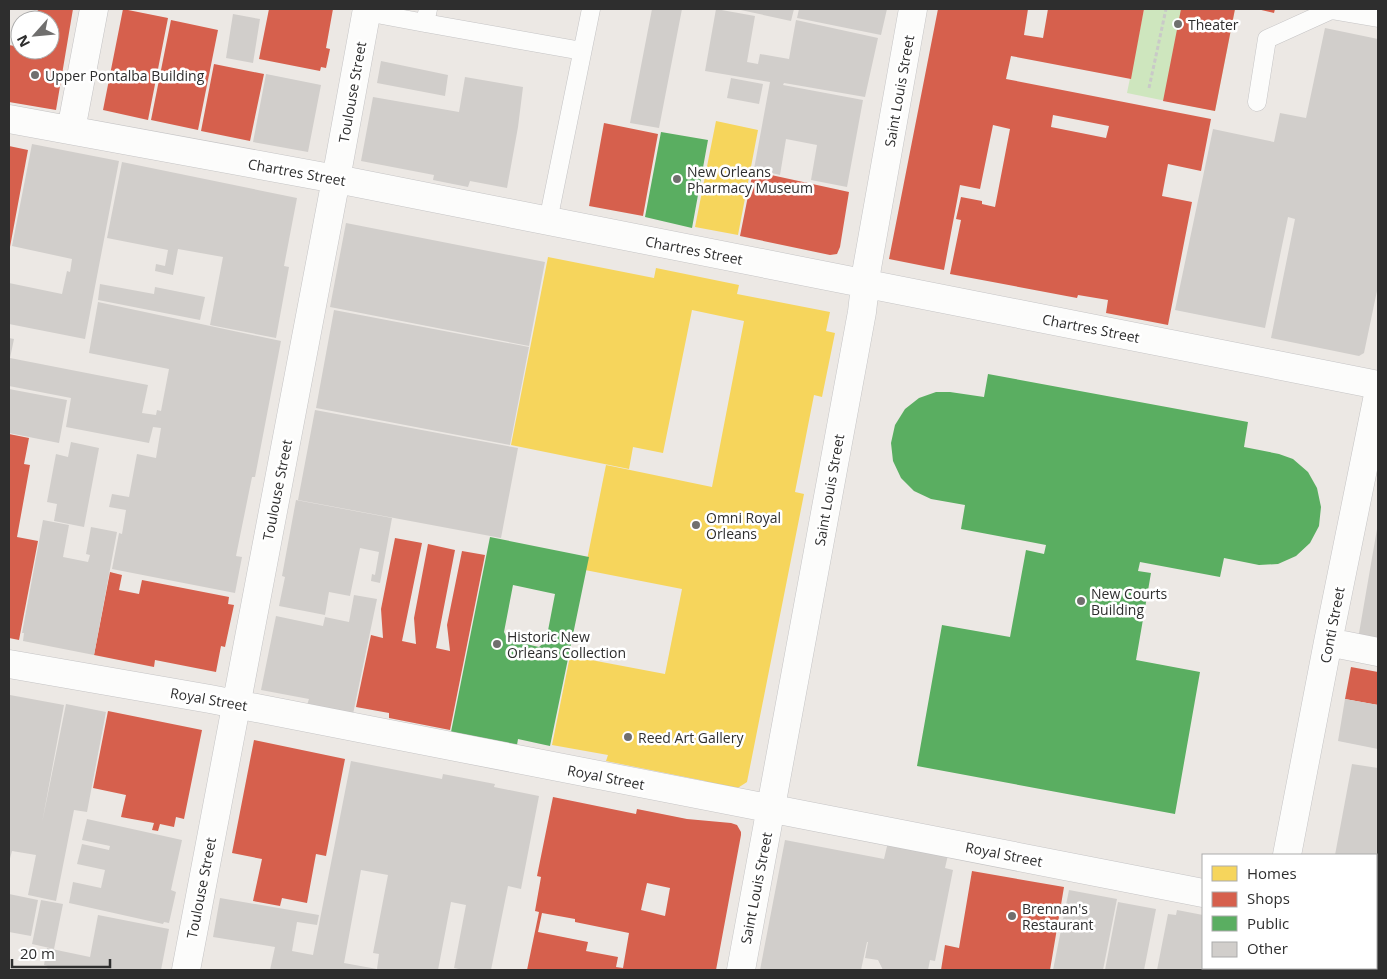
<svg xmlns="http://www.w3.org/2000/svg" width="1387" height="979" font-family="'Open Sans',sans-serif">
<style>
.green{fill:#cee6be}
.homes{fill:#f6d55c}
.shops{fill:#d6604d;fill-rule:evenodd}
.public{fill:#5aae61;fill-rule:evenodd}
.building{fill:#d1cecb;fill-rule:evenodd}
.lines{fill:none;stroke-linecap:round;stroke-linejoin:round}
.lane-casing{stroke:#c5c4c5;stroke-width:19}
.street-casing{stroke:#c5c4c5;stroke-width:29}
.path{stroke:#c9c9c8;stroke-width:3;stroke-dasharray:4 2.5;stroke-linecap:butt}
.lane{stroke:#fcfcfb;stroke-width:18}
.street{stroke:#fcfcfb;stroke-width:28}
.poi-dot{fill:#706f6e;stroke:#fff;stroke-width:2}
.labels{text-anchor:middle;dominant-baseline:central;stroke-width:5;stroke-linejoin:round;paint-order:stroke}
.poi-label{font-size:14px;fill:#2e2e2e;stroke:#fff;text-anchor:start}
.street-label{font-size:14px;fill:#2e2e2e;stroke:#fff}
</style>
<rect width="100%" height="100%" fill="#ece8e4"/>
<path class="green" d="M1144,9H1235L1215,111L1127,93Z"/>
<path class="homes" d="M716,121L758,130L738,235L695,227Z
M548,257L654,278L656,268L739,285L737,294L830,312L826,331L835,333L822,397L814,395L795,492L804,494L747,782L733,791L704,786L705,781L606,761L608,755L552,745L570,656L665,674L682,589L585,570L606,465L712,487L744,321L692,310L663,453L633,447L629,469L511,445Z"/>
<path class="shops" d="M38,9H73L56,110L9,102V45L20,47V50H50V20H36Z
M123,9L168,18L148,120L103,110Z
M269,9H333L326,48L330,49L326,68L321,67L320,71L259,59Z
M938,9H1028L1024,35L1043,38L1048,9H1144L1131,79L1011,56L1006,79L1211,119L1201,171L1168,164L1162,196L1192,202L1168,325L1106,313L1108,300L1078,295L1077,298L950,274L961,220L956,219L961,197L982,201V204L995,207L1010,129L993,125L980,189L960,185L944,270L889,259ZM1053,115L1109,126L1106,138L1051,127Z
M1181,9H1235L1215,111L1163,101Z
M1257,9H1275L1274,13Z
M171,20L218,30L198,130L151,120Z
M214,64L264,74L250,141L201,131Z
M604,123L658,134L643,216L589,206Z
M9,146L28,150L10,247H9Z
M753,171L849,192L840,247L837,254L830,255L740,236Z
M9,434L29,438L24,464L30,465L17,537L38,541L19,640L9,638Z
M395,538L422,543L402,641L416,644L414,618L428,544L455,550L436,648L450,651L447,625L462,551L485,555L450,730L389,718V713L356,707L371,635L383,638L381,609Z
M110,572L122,575L119,590L139,594L142,580L229,597L228,604L234,605L225,647L221,646L216,672L155,660L154,667L94,655Z
M1351,667L1378,672V705L1345,699Z
M108,711L202,730L184,819L176,817L174,827L160,824L158,831L152,830L154,823L121,817L126,795L93,788Z
M254,740L345,759L326,856L316,854L307,903L282,898L280,906L253,901L262,859L232,853Z
M553,797L636,814L637,809L687,819L731,823L737,825L741,832V835L716,970H527L539,912L535,911L541,877L537,876ZM647,883L670,888L665,916L641,910ZM542,913L575,919V922L629,933L623,968L616,967L618,957L586,951L588,942L538,932Z
M972,871L1064,887L1050,970H941L945,945L959,948Z
M1376,951L1378,952V970H1291V968H1376Z"/>
<path class="public" d="M661,132L708,140L692,228L645,217Z
M988,374L1248,422L1244,447L1279,454L1293,459L1308,472L1317,488L1321,507L1319,526L1310,543L1296,556L1278,564L1259,565L1224,558L1220,577L1140,562L1138,571L1151,573L1136,660L1200,672L1175,814L917,766L942,625L1010,637L1026,550L1044,554L1046,545L961,529L965,505L931,499L914,491L901,478L893,461L891,443L895,425L905,409L919,398L936,392H950L984,397Z
M490,537L589,557L550,746L518,739L517,745L451,732ZM513,585L555,594L546,641L539,647L508,640L504,632Z"/>
<path class="building" d="M652,9H682L659,128L630,123Z
M716,9L755,16L747,62L758,64L760,54L789,59L796,20L878,38L865,97L784,83L783,85L863,100L847,187L811,180L817,145L786,139L780,175L754,169L770,82L705,71Z
M736,9H794L791,21Z
M799,9H887L881,35L797,18Z
M233,14L260,19L253,63L226,58Z
M1325,28L1378,39V286L1364,353L1359,356L1271,338L1295,219L1288,217L1265,328L1175,310L1213,129L1274,142L1280,113L1306,118Z
M381,61L448,75L445,96L377,83Z
M266,74L321,85L308,152L253,142Z
M465,77L523,87L518,127L507,188L470,181L468,187L433,180L434,175L361,161L373,97L459,112Z
M731,78L763,84L759,104L727,98Z
M32,144L119,161L85,339L9,324V283L62,294L67,271L70,272L72,259L12,246Z
M122,162L297,198L284,266L289,267L276,338L210,325L223,257L178,249L173,275L155,271L156,264L165,266L168,250L107,238Z
M346,223L545,262L529,346L330,307Z
M100,284L154,294L155,287L205,297L200,320L98,300Z
M98,302L281,341L255,477H252L236,556L242,557L235,593L112,569L119,533L122,534L126,510L109,507L112,494L129,497L137,454L156,458L161,428L153,427L149,443L66,427L71,398L9,386V338L14,339L10,358L148,385L142,413L156,415L157,410L161,411L169,369L89,353Z
M334,310L529,347L510,445L316,408Z
M9,389L67,400L59,443L9,433Z
M315,410L518,448L501,538L298,500Z
M71,442L99,448L84,527L54,521L57,504L47,502L56,454L68,457Z
M296,500L392,518L380,583L371,581L372,574L375,575L379,552L360,548L350,596L329,592L325,615L279,606L285,577L282,576Z
M43,520L69,525L63,557L88,562L90,555L86,554L91,527L117,532L94,655L23,641L24,633H22Z
M1377,529H1378V643L1358,639Z
M354,595L377,599L353,714L307,705L309,699L261,690L276,616L323,626L325,617L349,622Z
M10,695L64,705L42,823L66,704L106,712L87,812L74,810L56,901L28,895L36,855L12,851L9,862Z
M1345,699L1378,705V749L1338,741Z
M351,761L442,779L443,774L495,784L494,787L539,796L521,889L508,886L491,970H464L454,968L466,905L451,902L438,970H270L275,947L213,937L220,898L319,915L317,925L297,922L292,951L313,955ZM361,870L388,875L373,953L379,954L377,969L344,963Z
M1352,764L1378,768V869L1376,868V855H1335Z
M87,819L182,840L171,890L176,892L169,923L164,922L163,924L69,903L73,882L101,888L105,870L77,864L82,844L109,850L110,846L82,840Z
M785,840L884,859L888,842L948,855L945,868L953,870L935,961L930,960L928,970H902L901,969L883,970L878,960L865,958L868,942H867L861,970H760Z
M1069,890L1117,899L1103,970H1053Z
M9,894L38,900L31,936L9,932Z
M41,900L63,904L54,949L32,944Z
M1118,902L1156,909L1144,970H1105Z
M1177,910L1203,915V968H1237L1244,970H1157L1168,914L1176,915Z
M98,915L169,929L161,970H47L48,966L44,965L47,948L90,957Z"/>
<g class="lines">
<g class="lane-casing">
<path id="lane" d="M428,9L425,23L582,51
M366,12L425,23
M1257,102L1267,39L1331,10L1378,18
M548,221L591,9"/>
</g>
<g class="street-casing">
<path id="street" d="M9,119L352,182L1378,385
M71,130L94,9
M1328,642L1378,652
M9,664L210,699L1203,893
M1287,855L1328,642L1378,395
M1376,927L1378,928
M186,970L336,179L367,9
M741,970L862,312L867,268L913,9
M1266,970V968"/>
</g>
<path class="path" d="M1149,88L1166,9"/>
<use href="#lane" class="lane"/>
<use href="#street" class="street"/>
</g>
<g class="poi-dot">
<circle cx="1178" cy="24" r="5"/>
<circle cx="35" cy="75" r="5"/>
<circle cx="677" cy="179" r="5"/>
<circle cx="696" cy="525" r="5"/>
<circle cx="1081" cy="601" r="5"/>
<circle cx="497" cy="644" r="5"/>
<circle cx="628" cy="737" r="5"/>
<circle cx="1012" cy="916" r="5"/>
</g>
<g class="labels">
<g class="poi-label">
<text x="1188" y="24">Theater</text>
<text x="45" y="75">Upper Pontalba Building</text>
<text x="687" y="171">New Orleans<tspan x="687" dy="16">Pharmacy Museum</tspan></text>
<text x="706" y="517">Omni Royal<tspan x="706" dy="16">Orleans</tspan></text>
<text x="1091" y="593">New Courts<tspan x="1091" dy="16">Building</tspan></text>
<text x="507" y="636">Historic New<tspan x="507" dy="16">Orleans Collection</tspan></text>
<text x="638" y="737">Reed Art Gallery</text>
<text x="1022" y="908">Brennan's<tspan x="1022" dy="16">Restaurant</tspan></text>
</g>
<g class="street-label">
<text transform="translate(899 91) rotate(-80)">Saint Louis Street</text>
<text transform="translate(352 92) rotate(-80)">Toulouse Street</text>
<text transform="translate(297 172) rotate(10)">Chartres Street</text>
<text transform="translate(694 250) rotate(11)">Chartres Street</text>
<text transform="translate(1091 328) rotate(11)">Chartres Street</text>
<text transform="translate(277 490) rotate(-79)">Toulouse Street</text>
<text transform="translate(829 490) rotate(-80)">Saint Louis Street</text>
<text transform="translate(1332 625) rotate(-79)">Conti Street</text>
<text transform="translate(209 699) rotate(10)">Royal Street</text>
<text transform="translate(606 777) rotate(11)">Royal Street</text>
<text transform="translate(1004 854) rotate(11)">Royal Street</text>
<text transform="translate(201 888) rotate(-79)">Toulouse Street</text>
<text transform="translate(756 888) rotate(-79)">Saint Louis Street</text>
</g>
</g>
<rect width="1387" height="979" fill="none" stroke="#2e2e2e" stroke-width="20"/>
<rect x="1202" y="854" width="175" height="115" fill="#ffffff" stroke="#ababab"/>
<rect x="1212" y="866" width="25" height="15" fill="#f6d55c" stroke="#ababab"/>
<text x="1247" y="879" font-size="15" fill="#2e2e2e">Homes</text>
<rect x="1212" y="892" width="25" height="15" fill="#d6604d" stroke="#ababab"/>
<text x="1247" y="904" font-size="15" fill="#2e2e2e">Shops</text>
<rect x="1212" y="916" width="25" height="15" fill="#5aae61" stroke="#ababab"/>
<text x="1247" y="929" font-size="15" fill="#2e2e2e">Public</text>
<rect x="1212" y="942" width="25" height="15" fill="#d1cecb" stroke="#ababab"/>
<text x="1247" y="954" font-size="15" fill="#2e2e2e">Other</text>
<g transform="translate(35 35) rotate(243)"><circle r="24" fill="#ffffff" stroke="#ababab"/>
<path d="M0-4L9 19L0 12L-9 19Z" fill="#706f6e"/>
<text y="-8" font-size="14" font-weight="bold" text-anchor="middle" fill="#2e2e2e">N</text>
</g>
<path d="M12 959v8h98v-8" fill="none" stroke="#2e2e2e" stroke-width="2.5"/>
<text x="20" y="959" font-size="15" fill="#2e2e2e" stroke="#ffffff" stroke-width="4" paint-order="stroke">20 m</text>
</svg>
